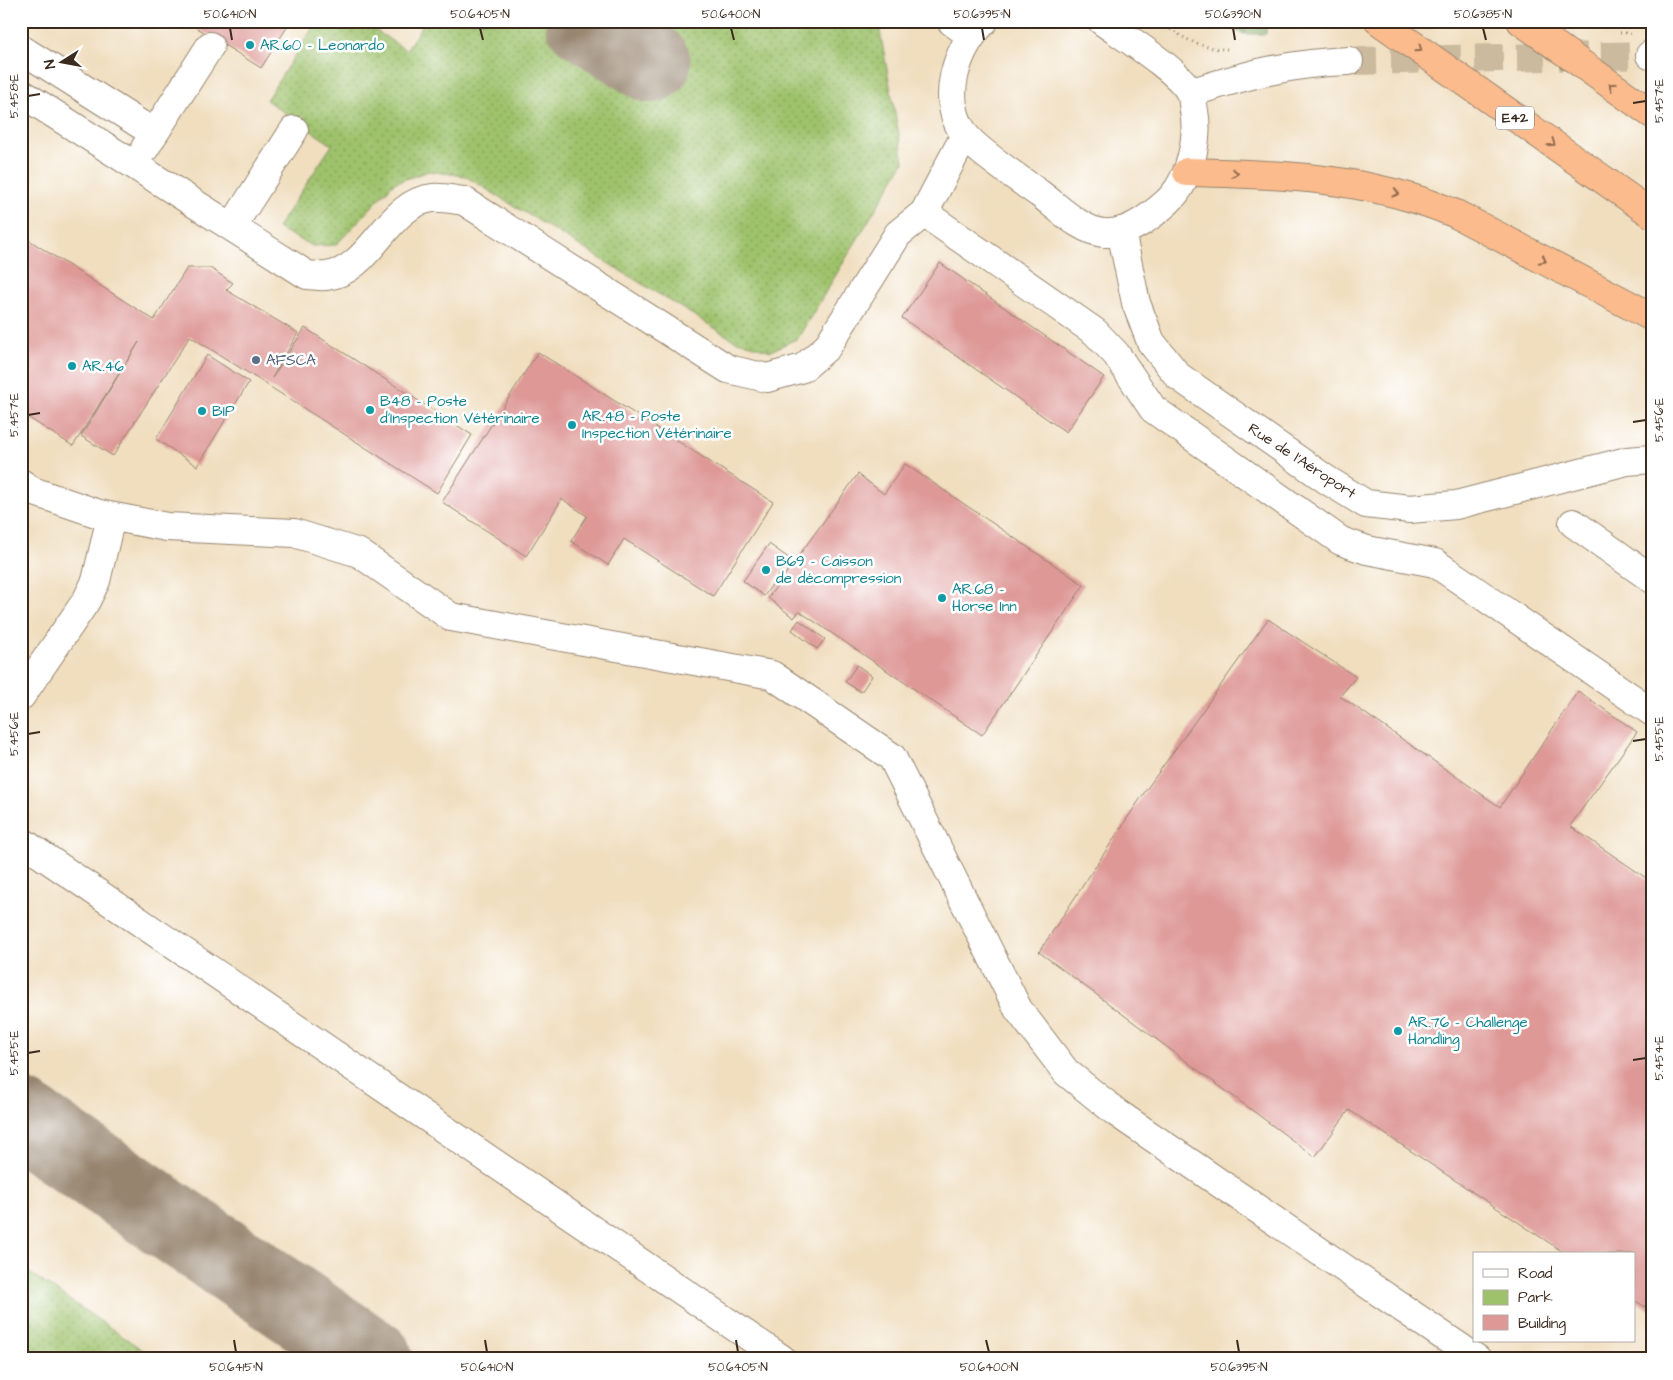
<svg xmlns="http://www.w3.org/2000/svg" width="1673" height="1380" font-family="'Architects Daughter',sans-serif">
<style>
.green{fill:url(#green-dots);stroke:#6c7645}
.forest{fill:url(#forest-firs);stroke:#5c693f}
.lines{fill:none;stroke-linecap:round;stroke-linejoin:round}
.taxiway{stroke:#96846e;stroke-width:80}
.building{fill:#de9997}
.minor-tunnel{stroke:#ccba9f;stroke-width:28;stroke-dasharray:28 14;stroke-linecap:butt}
.minor-casing{stroke:#96846e;stroke-width:30}
.highway-casing{stroke:#96846e;stroke-width:30}
.path{stroke:#96846e;stroke-width:3;stroke-dasharray:1 4;stroke-linecap:butt}
.minor{stroke:#fff;stroke-width:28}
.highway{stroke:#fbbb8c;stroke-width:28}
.oneway{stroke:#916b50}
.ticks{fill:none;stroke:#3b2a1e;stroke-width:2}
.culture-dot{fill:#0f9aa8;stroke:#fff;stroke-width:2}
.service-dot{fill:#5c6f8a;stroke:#fff;stroke-width:2}
.labels{text-anchor:middle;dominant-baseline:central;stroke-width:5;stroke-linejoin:round;paint-order:stroke}
.shield{fill:#fff;stroke:#766a62;stroke-width:1}
.shield-label{font-size:14px;font-weight:bold;fill:#3b2a1e}
.culture-label{font-size:15px;fill:#0d838f;stroke:#fff;text-anchor:start}
.service-label{font-size:15px;fill:#4e5e75;stroke:#fff;text-anchor:start}
.street-label{font-size:15px;fill:#3b2a1e;stroke:#fff}
.neatline{fill:none;stroke:#3b2a1e;stroke-width:2}
.ticks-label{font-size:12px;text-anchor:middle;fill:#3b2a1e}
</style>
<defs>
<pattern id="green-dots" width="8" height="8" patternUnits="userSpaceOnUse" patternTransform="scale(1.25)"><rect width="8" height="8" fill="#9ec26c"/><path d="M2 2h.1M6 6h.1" fill="none" stroke="#829e58" stroke-width="1.8" stroke-linecap="round"/></pattern>
<pattern id="forest-firs" width="22" height="20" patternUnits="userSpaceOnUse" patternTransform="scale(1.25)"><rect width="22" height="20" fill="#7ea860"/><path d="M5 1l3.5 6h-7zM16 11l3.5 6h-7z" fill="#68894f"/></pattern>
</defs>
<rect width="100%" height="100%" fill="#fff"/>
<filter id="ink" filterUnits="userSpaceOnUse"><feTurbulence type="fractalNoise" baseFrequency=".02" numOctaves="2"/><feDisplacementMap in="SourceGraphic" scale="10" xChannelSelector="R" yChannelSelector="G"/><feConvolveMatrix kernelMatrix="1 2 1 2 8 2 1 2 1" color-interpolation-filters="sRGB"/></filter>
<filter id="wash" filterUnits="userSpaceOnUse"><feTurbulence type="fractalNoise" baseFrequency=".0096" numOctaves="4" result="noise"/><feDisplacementMap in="SourceGraphic" scale="20" xChannelSelector="R" yChannelSelector="G"/><feGaussianBlur stdDeviation="1.12" result="paint"/><feColorMatrix in="noise" values="0 0 0 0 0 0 0 0 0 0 0 0 0 0 0 0 0 1.4 0 .05"/><feComposite in="paint" operator="in"/></filter>
<g filter="url(#wash)">
<rect width="100%" height="100%" fill="#f0debf"/>
<path class="green" d="M317,21H361L406,50L425,21H873L879,26L904,162L798,338L771,351L734,340L465,176L429,171L394,183L336,245L312,246L277,228L332,145L266,100Z
M1605,21H1652V27L1614,28Z
M21,1267L156,1359H21Z"/>
<path class="forest" d="M1209,21H1266V34H1244Z"/>
<g class="lines">
<path class="taxiway" d="M585,21L651,63
M21,1119L373,1359"/>
</g>
<g id="blocks">
<path class="building" d="M186,21H291L261,68Z
M21,235L154,320L187,268H210L233,283L226,290L298,333L272,378L305,328L472,435L437,493L190,336L113,456L81,436L139,342L73,446L21,413Z
M940,263L1104,377L1066,432L902,318Z
M538,352L773,502L713,596L624,539L608,565L571,541L587,516L562,499L526,556L442,502Z
M207,355L249,382L197,466L156,439Z
M905,464L1084,585L982,735L799,611L794,618L768,598L858,474L884,494Z
M769,544L790,559L764,596L743,581Z
M1268,619L1356,677L1340,696L1500,807L1578,691L1637,732L1570,826L1652,882V1311L1634,1300V1254H1566L1349,1110L1315,1157L1039,952L1146,790Z
M799,620L825,639L817,649L792,630Z
M857,665L872,676L861,692L845,682Z"/>
</g>
</g>
<g filter="url(#ink)">
<use href="#blocks" fill-opacity="0" stroke="#96846e" stroke-width="1"/>
<g class="lines">
<path class="minor-tunnel" d="M1349,61L1650,55"/>
<g class="minor-casing">
<path id="minor" d="M951,21L970,35
M984,21C956,50 939,99 965,135C977,151 1022,181 1040,194C1058,207 1081,231 1104,233C1117,234 1132,228 1143,221C1153,214 1164,206 1172,197C1191,176 1199,137 1194,111C1193,105 1193,97 1190,92C1177,69 1124,37 1102,21
M21,49L154,133
M1650,55H1652
M21,93L307,275C313,275 320,277 326,276C371,272 387,202 433,198C443,197 455,200 464,201L728,369L767,378L803,368L827,347L898,234L924,213L965,135
M1190,93C1246,75 1290,63 1349,61
M145,148L210,46
M924,213L1095,332L1116,354L1153,409L1341,541L1367,550L1435,563L1652,712
M232,227L294,130
M1121,231L1136,303L1151,342L1178,376L1327,480L1366,504L1410,509L1456,505L1627,461L1652,459
M21,483L32,491L99,514L167,527L294,533L359,553L451,617L772,675L892,757L1018,1009L1066,1072L1117,1113L1477,1359
M1573,523L1652,579
M21,696L86,601L96,581L111,517
M21,841L782,1359"/>
</g>
<g class="highway-casing">
<path id="highway" d="M1379,21L1652,214
M1521,21L1652,114
M1187,172C1279,174 1370,177 1456,214L1652,317"/>
</g>
<path class="path" d="M1158,21C1182,38 1202,50 1231,49
M1620,33H1631"/>
<use href="#minor" class="minor"/>
<use href="#highway" class="highway"/>
</g>
<defs><path id="oneway-chevron" d="M-2-3.5L2.5 0L-2 3.5" fill="none" stroke-width="1.6" stroke-linecap="round" stroke-linejoin="round" transform="scale(1.25)"/></defs>
<g class="oneway">
<use href="#oneway-chevron" transform="translate(1419 49) rotate(35)"/>
<use href="#oneway-chevron" transform="translate(1612 86) rotate(-145)"/>
<use href="#oneway-chevron" transform="translate(1552 143) rotate(35)"/>
<use href="#oneway-chevron" transform="translate(1235 173) rotate(3)"/>
<use href="#oneway-chevron" transform="translate(1396 193) rotate(16)"/>
<use href="#oneway-chevron" transform="translate(1543 260) rotate(28)"/>
</g>
</g>
<path class="ticks" d="M230,28L232,40M480,28L483,40M731,28L734,40M982,28L984,40M1233,28L1235,40M1483,28L1486,40M28,96L40,94M1633,103L1646,101M28,415L40,413M1633,422L1646,420M28,734L40,732M1633,741L1646,739M28,1053L40,1051M1633,1060L1646,1058M234,1340L236,1352M485,1340L487,1352M736,1340L738,1352M986,1340L989,1352M1237,1340L1239,1352"/>
<g class="culture-dot">
<circle cx="250" cy="45" r="5"/>
<circle cx="72" cy="366" r="5"/>
<circle cx="370" cy="410" r="5"/>
<circle cx="202" cy="411" r="5"/>
<circle cx="572" cy="425" r="5"/>
<circle cx="766" cy="570" r="5"/>
<circle cx="942" cy="598" r="5"/>
<circle cx="1398" cy="1031" r="5"/>
</g>
<circle class="service-dot" cx="256" cy="360" r="5"/>
<g class="labels">
<rect class="shield" x="1496" y="106.5" width="38" height="23" rx="4"/>
<g class="shield-label">
<text x="1515" y="118">E42</text>
</g>
<g class="culture-label">
<text x="260" y="45">AR.60 - Leonardo</text>
<text x="82" y="366">AR.46</text>
<text x="380" y="401">B48 - Poste<tspan x="380" dy="17">d'Inspection Vétérinaire</tspan></text>
<text x="212" y="411">BIP</text>
<text x="582" y="416">AR.48 - Poste<tspan x="582" dy="17">Inspection Vétérinaire</tspan></text>
<text x="776" y="561">B69 - Caisson<tspan x="776" dy="17">de décompression</tspan></text>
<text x="952" y="589">AR.68 -<tspan x="952" dy="17">Horse Inn</tspan></text>
<text x="1408" y="1022">AR.76 - Challenge<tspan x="1408" dy="17">Handling</tspan></text>
</g>
<g class="service-label">
<text x="266" y="360">AFSCA</text>
</g>
<g class="street-label">
<text transform="translate(1302 461) rotate(33)">Rue de l'Aéroport</text>
</g>
</g>
<rect width="1673" height="1380" fill="none" stroke="#fff" stroke-width="55"/>
<rect x="1473" y="1252" width="162" height="90" fill="#ffffff" stroke="#b1aaa5"/>
<rect x="1483" y="1269" width="25" height="8" fill="#ffffff" stroke="#b1aaa5"/>
<text x="1518" y="1278" font-size="15" fill="#3b2a1e">Road</text>
<rect x="1483" y="1290" width="25" height="15" fill="#9ec26c" stroke="#b1aaa5"/>
<text x="1518" y="1302" font-size="15" fill="#3b2a1e">Park</text>
<rect x="1483" y="1315" width="25" height="15" fill="#de9997" stroke="#b1aaa5"/>
<text x="1518" y="1328" font-size="15" fill="#3b2a1e">Building</text>
<g transform="translate(62 62) rotate(259)" stroke="#ffffff" stroke-width="4" paint-order="stroke">
<path d="M0-4L9 19L0 12L-9 19Z" fill="#3b2a1e"/>
<text y="-8" font-size="14" font-weight="bold" text-anchor="middle" fill="#3b2a1e">N</text>
</g>
<rect x="28" y="28" width="1618" height="1324" class="neatline"/>
<g class="ticks-label">
<text x="230" y="18">50.6410°N</text>
<text x="480" y="18">50.6405°N</text>
<text x="731" y="18">50.6400°N</text>
<text x="982" y="18">50.6395°N</text>
<text x="1233" y="18">50.6390°N</text>
<text x="1483" y="18">50.6385°N</text>
<text transform="translate(14 96) rotate(-90)" y="4">5.458°E</text>
<text transform="translate(1659 101) rotate(-90)" y="4">5.457°E</text>
<text transform="translate(14 415) rotate(-90)" y="4">5.457°E</text>
<text transform="translate(1659 420) rotate(-90)" y="4">5.456°E</text>
<text transform="translate(14 734) rotate(-90)" y="4">5.456°E</text>
<text transform="translate(1659 739) rotate(-90)" y="4">5.455°E</text>
<text transform="translate(14 1053) rotate(-90)" y="4">5.455°E</text>
<text transform="translate(1659 1058) rotate(-90)" y="4">5.454°E</text>
<text x="236" y="1371">50.6415°N</text>
<text x="487" y="1371">50.6410°N</text>
<text x="738" y="1371">50.6405°N</text>
<text x="989" y="1371">50.6400°N</text>
<text x="1239" y="1371">50.6395°N</text>
</g>
</svg>
